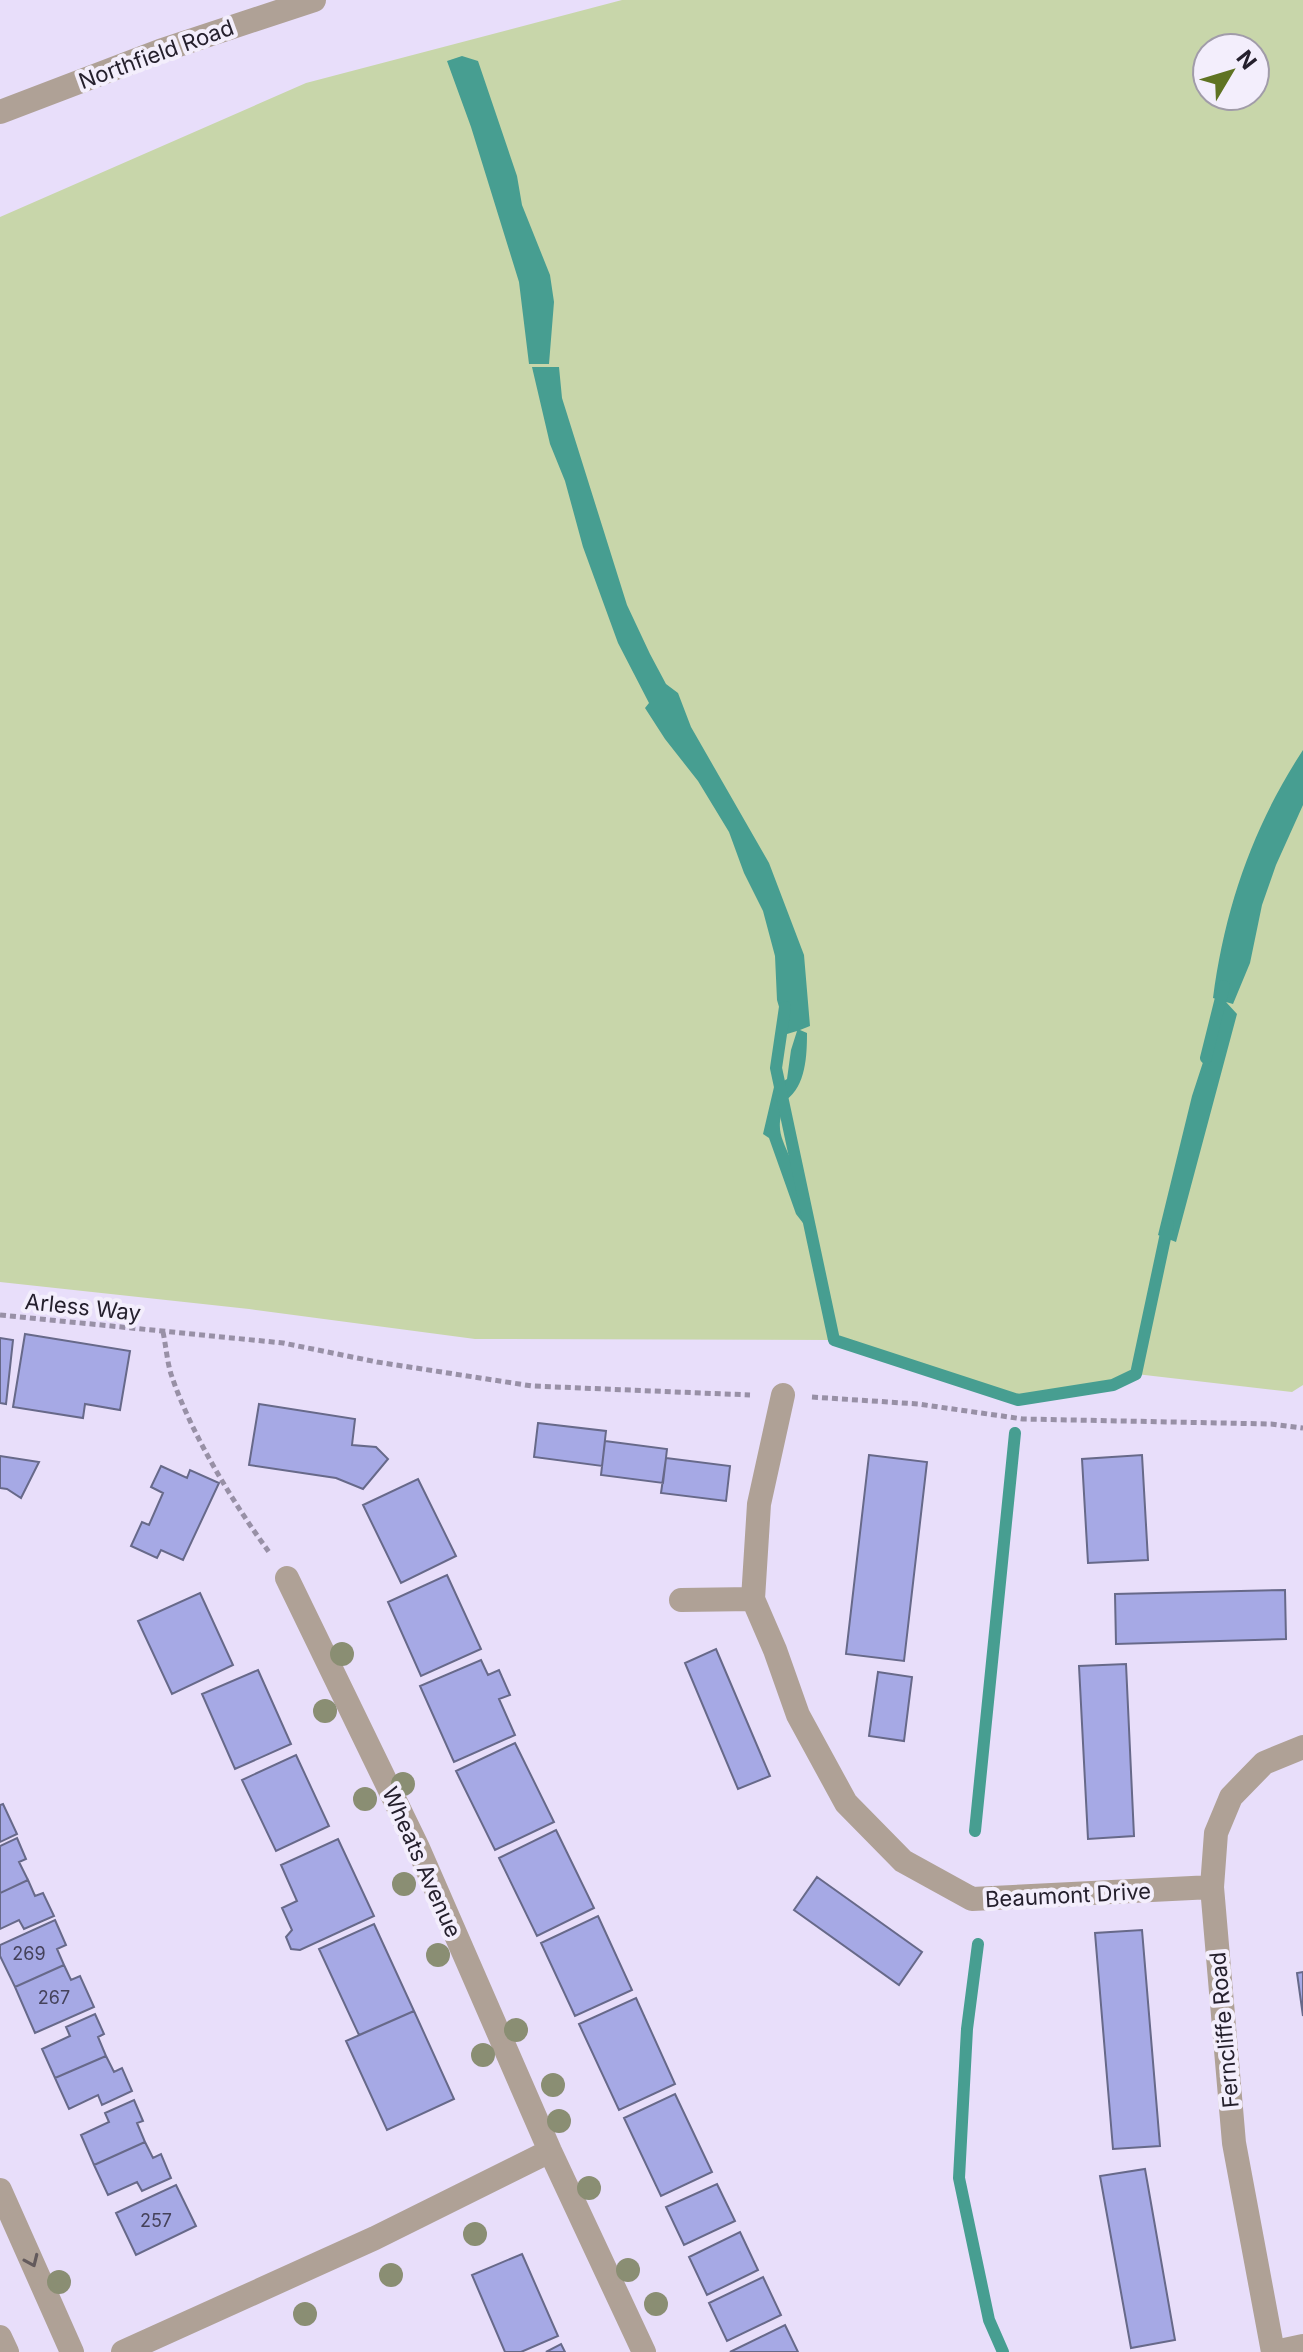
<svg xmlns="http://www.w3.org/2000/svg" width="1303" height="2352" font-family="Inter,sans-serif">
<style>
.green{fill:#c8d6aa;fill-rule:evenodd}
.water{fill:#479e91}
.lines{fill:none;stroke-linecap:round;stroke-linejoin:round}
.stream{stroke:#479e91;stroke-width:12}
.building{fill:#a6a9e5;stroke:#676989;stroke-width:2}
.path{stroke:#9890a6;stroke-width:5;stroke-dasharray:6 4;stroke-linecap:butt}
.minor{stroke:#afa196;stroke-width:24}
.tree{fill:#8a8e73}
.oneway{stroke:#635a5c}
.labels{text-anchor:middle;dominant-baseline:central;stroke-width:8;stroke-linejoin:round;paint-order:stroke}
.number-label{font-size:18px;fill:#45425b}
.street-label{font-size:22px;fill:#25202d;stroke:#f3eefc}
</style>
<rect width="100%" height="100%" fill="#e8defa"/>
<path class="green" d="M622,0H1303V1385L1292,1392L1136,1374L1113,1385L1018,1400L834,1340L475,1339L249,1309L0,1282V217L306,83ZM1207,48H1255V96H1207Z"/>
<path class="water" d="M462,56L478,61L517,176L522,205L550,275L554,302L549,364H529L519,282L471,127L447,61Z
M532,367H559L562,398L627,605L650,654L666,684L678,693L691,727L769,863L804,955L810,1026L800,1030L807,1033C807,1055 806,1086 786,1100C775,1129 780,1134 791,1160C794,1168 795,1177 798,1185C805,1198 811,1203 812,1219L803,1223L796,1214L769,1138L763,1134L774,1087L787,1079L791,1050L797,1031L787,1034L777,1000L775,956L763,911L744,873L729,832L698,781L665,739L645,708L649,703L618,643L583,547L565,481L550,444Z
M1303,750V805L1276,865L1262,905L1250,963L1233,1004L1226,1002L1237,1014L1176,1242L1158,1235L1192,1096L1223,1001L1213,998C1225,907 1253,826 1303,750Z"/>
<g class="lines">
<path class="stream" d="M785,1007L776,1068L834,1340L1018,1400L1113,1385L1136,1374L1168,1224
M1206,1058L1224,986
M975,1831L1015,1433
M978,1944L967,2029L959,2178L989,2320L1003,2352"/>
</g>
<path class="building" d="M25,1334L130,1351L120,1410L85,1404L83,1418L13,1407Z
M0,1338L13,1340L6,1404L0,1403Z
M259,1404L355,1419L352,1445L376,1447L388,1459L363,1489L336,1478L249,1465Z
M538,1423L606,1431L602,1466L534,1457Z
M605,1441L667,1449L663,1483L601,1475Z
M869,1455L927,1462L904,1661L846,1654Z
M1142,1455L1148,1560L1088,1563L1082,1459Z
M0,1456L39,1462L21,1498L7,1489L0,1488Z
M666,1458L730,1466L726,1501L661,1493Z
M161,1466L187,1478L190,1470L219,1483L183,1560L161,1550L157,1558L131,1546L142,1522L149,1525L163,1493L151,1487Z
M418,1479L456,1556L401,1583L363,1505Z
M447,1575L481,1649L421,1676L388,1602Z
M1285,1590L1286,1639L1116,1644L1115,1594Z
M200,1593L233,1665L172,1694L138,1621Z
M716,1649L770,1776L738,1789L685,1663Z
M481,1660L488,1675L499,1670L510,1695L499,1699L515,1735L454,1762L420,1686Z
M1126,1664L1134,1836L1088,1839L1079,1666Z
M258,1670L291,1744L235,1769L202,1694Z
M878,1672L912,1677L904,1741L869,1736Z
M515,1743L554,1822L495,1850L456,1771Z
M296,1755L329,1826L276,1851L242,1780Z
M3,1804L17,1834L0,1842V1805Z
M556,1830L594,1908L537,1936L499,1858Z
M17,1838L26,1859L19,1862L28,1880L0,1893V1846Z
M338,1839L374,1916L300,1950L291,1949L286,1937L292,1930L282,1908L297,1901L281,1865Z
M817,1877L922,1952L899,1985L794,1910Z
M28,1880L35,1896L43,1893L54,1916L24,1929L19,1920L0,1929V1893Z
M598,1916L632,1990L575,2016L541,1943Z
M55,1920L66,1945L57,1949L64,1965L15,1987L0,1956V1945Z
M374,1924L414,2011L359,2035L319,1949Z
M1142,1930L1160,2146L1113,2149L1095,1933Z
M64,1965L71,1980L80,1976L94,2007L35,2033L15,1987Z
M1303,1972V2016L1297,1973Z
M636,1998L675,2084L619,2110L579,2024Z
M414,2011L454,2099L387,2130L346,2041Z
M95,2014L104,2034L98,2037L106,2056L55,2078L42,2049L70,2036L66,2027Z
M106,2056L114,2072L122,2068L132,2091L102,2105L98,2095L69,2109L55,2078Z
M675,2094L712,2172L661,2196L624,2118Z
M134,2100L143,2121L137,2123L145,2142L94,2165L81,2135L109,2122L105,2113Z
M145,2142L153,2158L161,2154L171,2178L142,2191L137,2182L108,2195L94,2165Z
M1145,2169L1175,2340L1131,2348L1100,2176Z
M717,2184L735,2221L684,2245L666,2207Z
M176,2185L196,2226L136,2255L116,2213Z
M740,2232L758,2270L707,2295L689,2257Z
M522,2254L558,2336L521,2352H505L472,2275Z
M763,2277L781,2315L727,2341L709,2303Z
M785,2325L798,2352H730Z
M561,2344L565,2352H546Z"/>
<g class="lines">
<path class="path" d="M0,1315L283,1343L377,1362L532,1386L750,1395
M163,1332C166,1346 167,1361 171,1374C190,1432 233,1503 269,1552
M812,1397L918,1404L1023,1419L1271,1424L1303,1428"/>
<path class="minor" d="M0,112L160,51L314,0
M783,1395L759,1504L753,1599L775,1650L798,1715L846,1803L903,1861L972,1899L1212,1887
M287,1578L418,1848L550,2151L644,2352
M681,1600L753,1599
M0,2190L72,2352
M0,2337L7,2352
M123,2352L375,2238L550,2151
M1273,2352L1234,2143L1212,1887L1216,1833L1231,1797L1264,1763L1303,1747
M1275,2352L1303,2346"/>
</g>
<g class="tree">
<circle cx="342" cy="1654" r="12"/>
<circle cx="325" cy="1711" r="12"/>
<circle cx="403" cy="1784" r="12"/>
<circle cx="365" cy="1799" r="12"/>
<circle cx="404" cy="1884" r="12"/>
<circle cx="438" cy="1955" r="12"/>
<circle cx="516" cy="2030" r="12"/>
<circle cx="483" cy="2055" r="12"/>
<circle cx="553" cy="2085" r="12"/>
<circle cx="559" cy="2121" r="12"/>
<circle cx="589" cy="2188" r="12"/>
<circle cx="475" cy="2234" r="12"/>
<circle cx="628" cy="2270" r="12"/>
<circle cx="391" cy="2275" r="12"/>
<circle cx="59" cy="2282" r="12"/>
<circle cx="656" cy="2304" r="12"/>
<circle cx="305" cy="2314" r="12"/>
</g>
<defs><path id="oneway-chevron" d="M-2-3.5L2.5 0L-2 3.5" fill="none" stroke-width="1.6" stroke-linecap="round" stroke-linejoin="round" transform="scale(2)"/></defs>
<use class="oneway" href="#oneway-chevron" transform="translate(32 2261) rotate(66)"/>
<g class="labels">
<g class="number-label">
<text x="29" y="1953">269</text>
<text x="54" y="1997">267</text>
<text x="156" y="2220">257</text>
</g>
<g class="street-label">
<text transform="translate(156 54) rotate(-20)">Northfield Road</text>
<text transform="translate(83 1307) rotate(6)">Arless Way</text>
<text transform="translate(422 1862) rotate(66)">Wheats Avenue</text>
<text transform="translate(1068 1895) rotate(-3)">Beaumont Drive</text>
<text transform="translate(1224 2030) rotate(-95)">Ferncliffe Road</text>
</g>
</g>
<g transform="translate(1231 72) rotate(52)"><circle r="38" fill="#f3eefc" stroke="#a19ca9" stroke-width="2"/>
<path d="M0-6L14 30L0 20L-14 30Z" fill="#5f7322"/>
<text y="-12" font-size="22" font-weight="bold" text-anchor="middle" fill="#25202d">N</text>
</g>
</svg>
